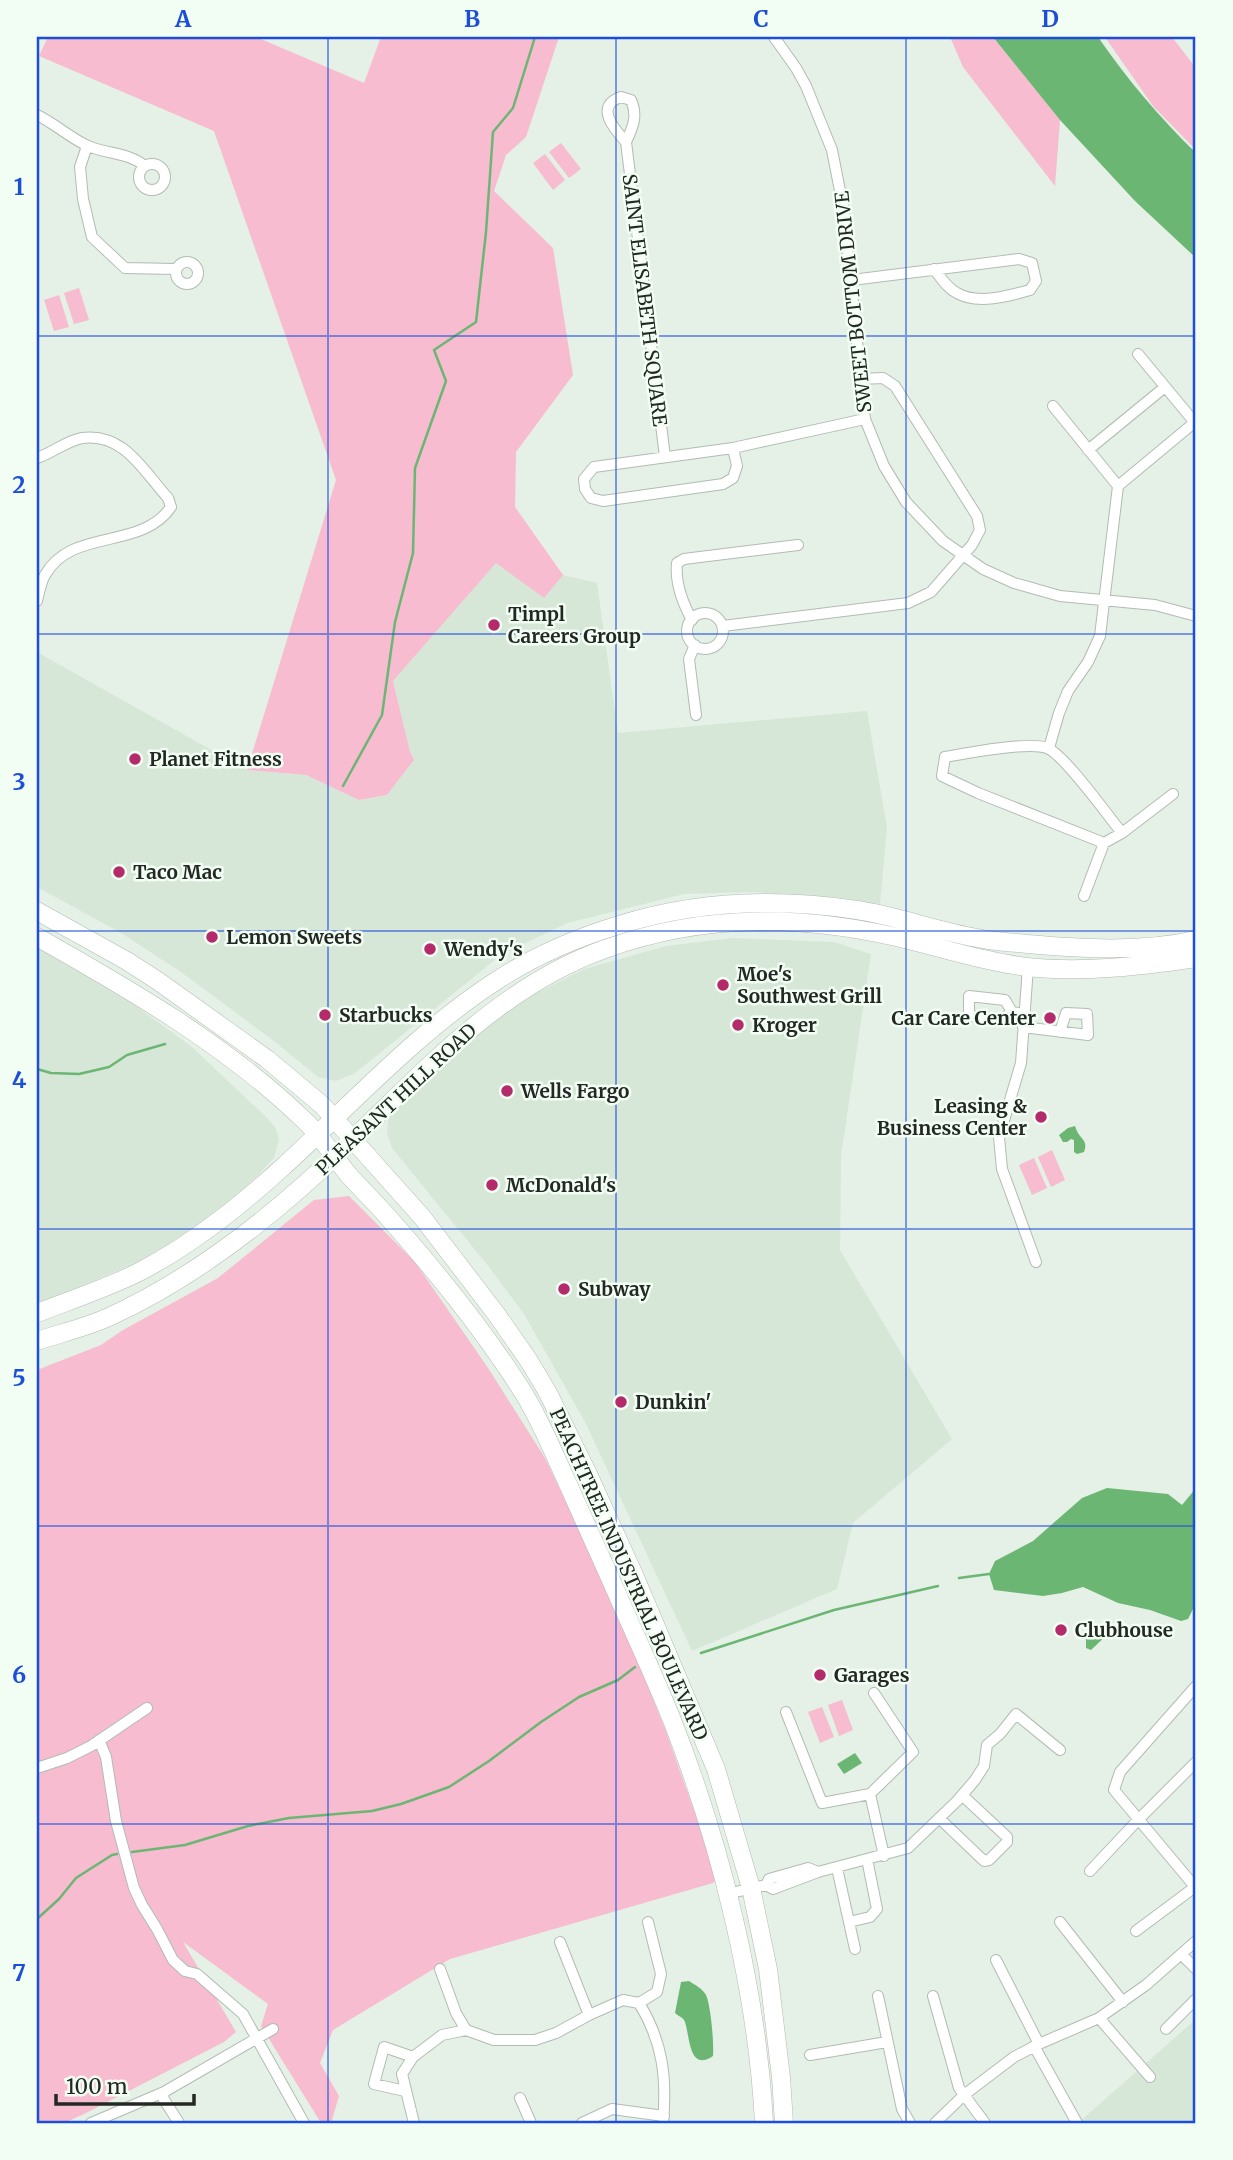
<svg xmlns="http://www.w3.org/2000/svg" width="1233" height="2160" font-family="Merriweather,serif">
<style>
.built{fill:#d6e7d7}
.green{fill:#f7bccf}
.water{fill:#6cb674}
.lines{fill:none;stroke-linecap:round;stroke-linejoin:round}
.stream{stroke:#6cb674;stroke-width:2.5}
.minor-casing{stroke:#b1bcb2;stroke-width:12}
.trunk-casing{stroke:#b1bcb2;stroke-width:19}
.minor{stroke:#fff;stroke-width:10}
.trunk{stroke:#fff;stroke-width:18}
.grid{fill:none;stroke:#1d4ed8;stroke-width:2;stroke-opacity:0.55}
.poi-dot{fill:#b32b6b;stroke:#f2fef3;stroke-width:2.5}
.labels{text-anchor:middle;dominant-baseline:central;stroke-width:5;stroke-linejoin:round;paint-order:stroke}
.street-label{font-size:19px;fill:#242825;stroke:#f2fef3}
.poi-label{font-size:19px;font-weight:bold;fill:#242825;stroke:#f2fef3;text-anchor:start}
.neatline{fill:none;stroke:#1d4ed8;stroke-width:2.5}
.grid-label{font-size:23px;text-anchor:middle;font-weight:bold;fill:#1d4ed8}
</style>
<rect width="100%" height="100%" fill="#e5f0e6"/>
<path class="built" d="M496,562L544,598L563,575L597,583L618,733L867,711L887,828L880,904L756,892L684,894L567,923L501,955L354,1074L336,1081L318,1077L274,1041L181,972L121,933L37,887V652L247,770L306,775L359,800L387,795L414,760L410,753L393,681Z
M733,938L834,942L871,954L841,1156L840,1250L952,1439L853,1523L837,1589L692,1651L585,1422L524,1314L489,1267L392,1148L387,1133L388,1119L397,1107L475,1032L525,999L584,969L666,946Z
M37,945L91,973L192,1047L265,1116L275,1127L279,1139L274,1158L235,1199L154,1255L70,1291L37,1304Z
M1196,2019V2123H1078Z"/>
<path class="green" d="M48,37H256L364,83L381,37H559L526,137L506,155L494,191L553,248L573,375L516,452L515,507L563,575L544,598L496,563L393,681L410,752L414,760L387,795L359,800L306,775L247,770L336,480L214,131L39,56Z
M950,37H993L1060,120L1055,186L963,67Z
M1105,37H1172L1196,68V150L1153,106Z
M561,143L581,169L569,178L549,152Z
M545,154L565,180L553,190L533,163Z
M79,288L89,320L74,324L64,293Z
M59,295L69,327L54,331L44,300Z
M1052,1150L1065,1180L1051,1187L1038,1157Z
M1034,1158L1047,1188L1032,1195L1019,1165Z
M349,1196L415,1262L488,1368L545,1458L618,1612L665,1729L718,1878L713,1883L450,1959L333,2030L320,2063L339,2096L331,2123H321L261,2026L268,2004L183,1942L236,2032L224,2042L84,2114L64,2123H37V1370L101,1345L123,1330L218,1278L314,1200Z
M842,1700L853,1730L839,1736L828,1705Z
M822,1707L834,1737L820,1743L808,1712Z"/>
<path class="water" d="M993,37H1098C1127,79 1159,117 1196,153V258L1135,201L1060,120Z
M1075,1126C1079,1140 1089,1139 1084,1152L1077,1154L1074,1152V1140L1071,1139L1067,1142H1063L1059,1135L1068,1128Z
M1107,1488L1168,1494L1182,1505L1196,1488V1563L1193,1609L1188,1619L1181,1621L1150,1610L1118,1603L1083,1587L1062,1593L1043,1596L994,1590L989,1574L995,1561L1033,1541L1082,1498Z
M1099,1624L1104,1626L1108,1634L1091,1650L1086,1648V1638L1093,1634L1095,1627Z
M855,1753L862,1763L844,1774L837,1764Z
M689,1981C695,1985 702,1988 706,1995C711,2006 714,2044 713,2056C687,2074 690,2030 684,2020C682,2017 678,2016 675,2013L681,1982Z"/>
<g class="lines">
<path class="stream" d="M343,786L382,715L395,622L413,553L415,468L446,381L434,350L476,322L486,232L493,132L513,108L535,37
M37,1069L51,1073L79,1074L109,1067L127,1055L165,1044
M959,1578L989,1574
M701,1653L834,1610L938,1586
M132,1852L185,1845L248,1826L289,1818L372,1811L401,1804L449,1787L489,1761L541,1722L579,1697L618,1680L635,1667
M37,1919L59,1899L76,1878L112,1855L117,1854"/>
<g class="minor-casing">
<path id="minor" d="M774,37L796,68L806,86L832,150L843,206L865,419L884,466L906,502L943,541L983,569L1014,583L1060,596L1155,605L1196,616
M621,97L631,100C638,116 633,127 626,142C614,129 594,106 621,97Z
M37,115C54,123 69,137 86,145C104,154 128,152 145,166
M626,142L665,457
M87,146L80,167L83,199L92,237L125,268L176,269
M139 177a13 13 0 1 1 26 0a13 13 0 1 1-26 0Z
M176 273a11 11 0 1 1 22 0a11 11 0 1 1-22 0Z
M852,280L1019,259L1032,263L1036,281L1030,290C1009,296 977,305 957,293C947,288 941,278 934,269
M1138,354L1196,424
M1053,406L1118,486
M733,448L737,466L733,478L723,484L603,501L591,498L585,489L584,479L594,467L733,448L865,419
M1088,450L1165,387
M37,458C52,453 66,441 82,438C124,432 144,472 168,498L171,507C141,551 72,527 45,575C41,582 39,592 37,601
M687 631a18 18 0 1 1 36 0a18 18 0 1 1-36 0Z
M692,620C682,602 675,583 677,563L684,559L708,556L798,545
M723,626L908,603L931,592L972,545L980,530L977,516L895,386L883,378L860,379
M695,645L689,659L696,715
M1049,748L1059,713L1068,691L1088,662L1100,636L1118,486L1195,422
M1122,833C1108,816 1064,754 1047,748C1028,741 967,753 945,757L942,776L978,793L1104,843L1122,833L1173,794
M1084,896L1104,843
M1028,967L1021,1063L999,1137L1002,1169L1036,1262
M1012,1012L1003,1019L969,1016V996L1005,1000L1012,1012L1024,1014
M1023,1027L1088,1035L1087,1014L1066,1013L1060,1032
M1196,1686L1120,1772L1114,1790L1196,1888
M786,1712L822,1803L870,1794L884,1856
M99,1740L106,1757L116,1821L134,1888L142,1905L157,1929L173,1960L185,1971L197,1974L243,2014L304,2123
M37,1768L67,1758L91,1746L147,1708
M870,1794L913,1752L874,1693
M939,1818L984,1861L989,1860L1007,1842V1837L962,1795
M837,1868L855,1949
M1090,1871L1138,1820L1196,1762
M766,1885L773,1889L818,1872L908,1848L957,1801L975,1780L984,1766L987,1745L1000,1734L1016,1714L1060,1750
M727,1894L766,1885L769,1879L808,1868L818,1872
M849,1922L870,1917L877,1909L867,1859
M1060,1922L1123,2002
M1136,1931L1195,1887
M560,1942L589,2015
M1181,1954L1196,1969
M996,1960L1039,2044
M440,1969L456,2013L466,2030
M878,1996L902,2109L910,2123
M933,1996L959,2088L985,2123
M639,2003L657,1992L661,1974L648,1922
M1099,2018L1150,2077
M1166,2029L1196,1999
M1034,2046L1077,2123
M810,2055L887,2042
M405,2091L374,2084L384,2047L413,2057
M164,2092L163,2098L179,2123
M520,2098L531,2123
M91,2123L164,2092L273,2029
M414,2123L402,2074L413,2057L442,2035L466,2030L494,2040H535L556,2033L589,2015L623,2000L639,2003C663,2042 667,2078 663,2123
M582,2123L612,2109L664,2116
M935,2123L964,2095L1014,2057L1039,2044L1099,2018L1146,1985L1196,1941"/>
</g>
<g class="trunk-casing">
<path id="trunk" d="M37,911L127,961L158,981L267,1059L322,1105L422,1217L497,1315L529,1361L548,1393L587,1472L634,1575L716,1769L751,1888L768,1969L781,2077L784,2123
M37,937C131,990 228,1046 306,1122C322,1137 333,1156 347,1173C360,1188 374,1201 387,1216C435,1270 482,1328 521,1389C538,1415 550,1445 563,1473C579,1509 595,1544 611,1580C631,1626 653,1673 672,1720C721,1845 757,1989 764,2123
M37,1313C71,1300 107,1288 139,1272C168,1257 195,1239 221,1219C317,1146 394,1047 496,981C534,956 576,938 619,925C696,901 778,898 857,910C897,916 937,931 977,938C994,942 1011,942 1028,944C1084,949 1142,952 1196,940
M37,1341C61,1333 88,1327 111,1316C202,1274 281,1210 352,1140C428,1067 503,985 605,949C708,912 808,915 913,941C951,951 988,962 1027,967C1083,973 1142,966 1196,958"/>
</g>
<use href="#minor" class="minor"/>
<use href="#trunk" class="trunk"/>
</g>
<path class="grid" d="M328,37V2123M616,37V2123M906,37V2123M37,336H1196M37,634H1196M37,931H1196M37,1229H1196M37,1526H1196M37,1824H1196"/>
<g class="poi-dot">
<circle cx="494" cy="625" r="7"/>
<circle cx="135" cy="759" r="7"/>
<circle cx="119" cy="872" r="7"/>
<circle cx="212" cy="937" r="7"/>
<circle cx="430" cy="949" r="7"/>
<circle cx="723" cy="985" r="7"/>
<circle cx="325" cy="1015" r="7"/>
<circle cx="1050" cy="1018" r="7"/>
<circle cx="738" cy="1025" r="7"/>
<circle cx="507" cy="1091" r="7"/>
<circle cx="1041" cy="1117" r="7"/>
<circle cx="492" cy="1185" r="7"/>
<circle cx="564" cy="1289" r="7"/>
<circle cx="621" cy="1402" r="7"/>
<circle cx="1061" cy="1630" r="7"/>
<circle cx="820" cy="1675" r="7"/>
</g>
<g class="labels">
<g class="street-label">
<text transform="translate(645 300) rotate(83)">SAINT ELISABETH SQUARE</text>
<text transform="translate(853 302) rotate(-96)">SWEET BOTTOM DRIVE</text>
<text transform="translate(396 1099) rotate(-43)">PLEASANT HILL ROAD</text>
<text transform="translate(629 1574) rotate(66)">PEACHTREE INDUSTRIAL BOULEVARD</text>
</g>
<g class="poi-label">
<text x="508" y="614">Timpl<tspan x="508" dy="22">Careers Group</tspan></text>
<text x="149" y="759">Planet Fitness</text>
<text x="133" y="872">Taco Mac</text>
<text x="226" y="937">Lemon Sweets</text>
<text x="444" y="949">Wendy's</text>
<text x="737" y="974">Moe's<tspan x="737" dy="22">Southwest Grill</tspan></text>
<text x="339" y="1015">Starbucks</text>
<text x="1036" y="1018" text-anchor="end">Car Care Center</text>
<text x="752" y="1025">Kroger</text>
<text x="521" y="1091">Wells Fargo</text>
<text x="1027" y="1106" text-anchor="end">Leasing &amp;<tspan x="1027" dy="22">Business Center</tspan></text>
<text x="506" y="1185">McDonald's</text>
<text x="578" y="1289">Subway</text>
<text x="635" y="1402">Dunkin'</text>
<text x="1075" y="1630">Clubhouse</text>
<text x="834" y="1675">Garages</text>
</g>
</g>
<rect width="1233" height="2160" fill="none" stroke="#f2fef3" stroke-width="77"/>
<path d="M56 2094v10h138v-10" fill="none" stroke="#242825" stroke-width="3.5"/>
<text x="66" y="2094" font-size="21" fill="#242825" stroke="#f2fef3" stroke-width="5" paint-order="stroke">100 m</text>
<rect x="38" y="38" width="1156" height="2084" class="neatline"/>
<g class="grid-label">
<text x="183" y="27">A</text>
<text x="472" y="27">B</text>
<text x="761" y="27">C</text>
<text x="1050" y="27">D</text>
<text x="19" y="195">1</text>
<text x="19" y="493">2</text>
<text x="19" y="790">3</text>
<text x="19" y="1088">4</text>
<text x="19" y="1386">5</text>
<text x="19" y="1683">6</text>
<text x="19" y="1981">7</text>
</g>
</svg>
